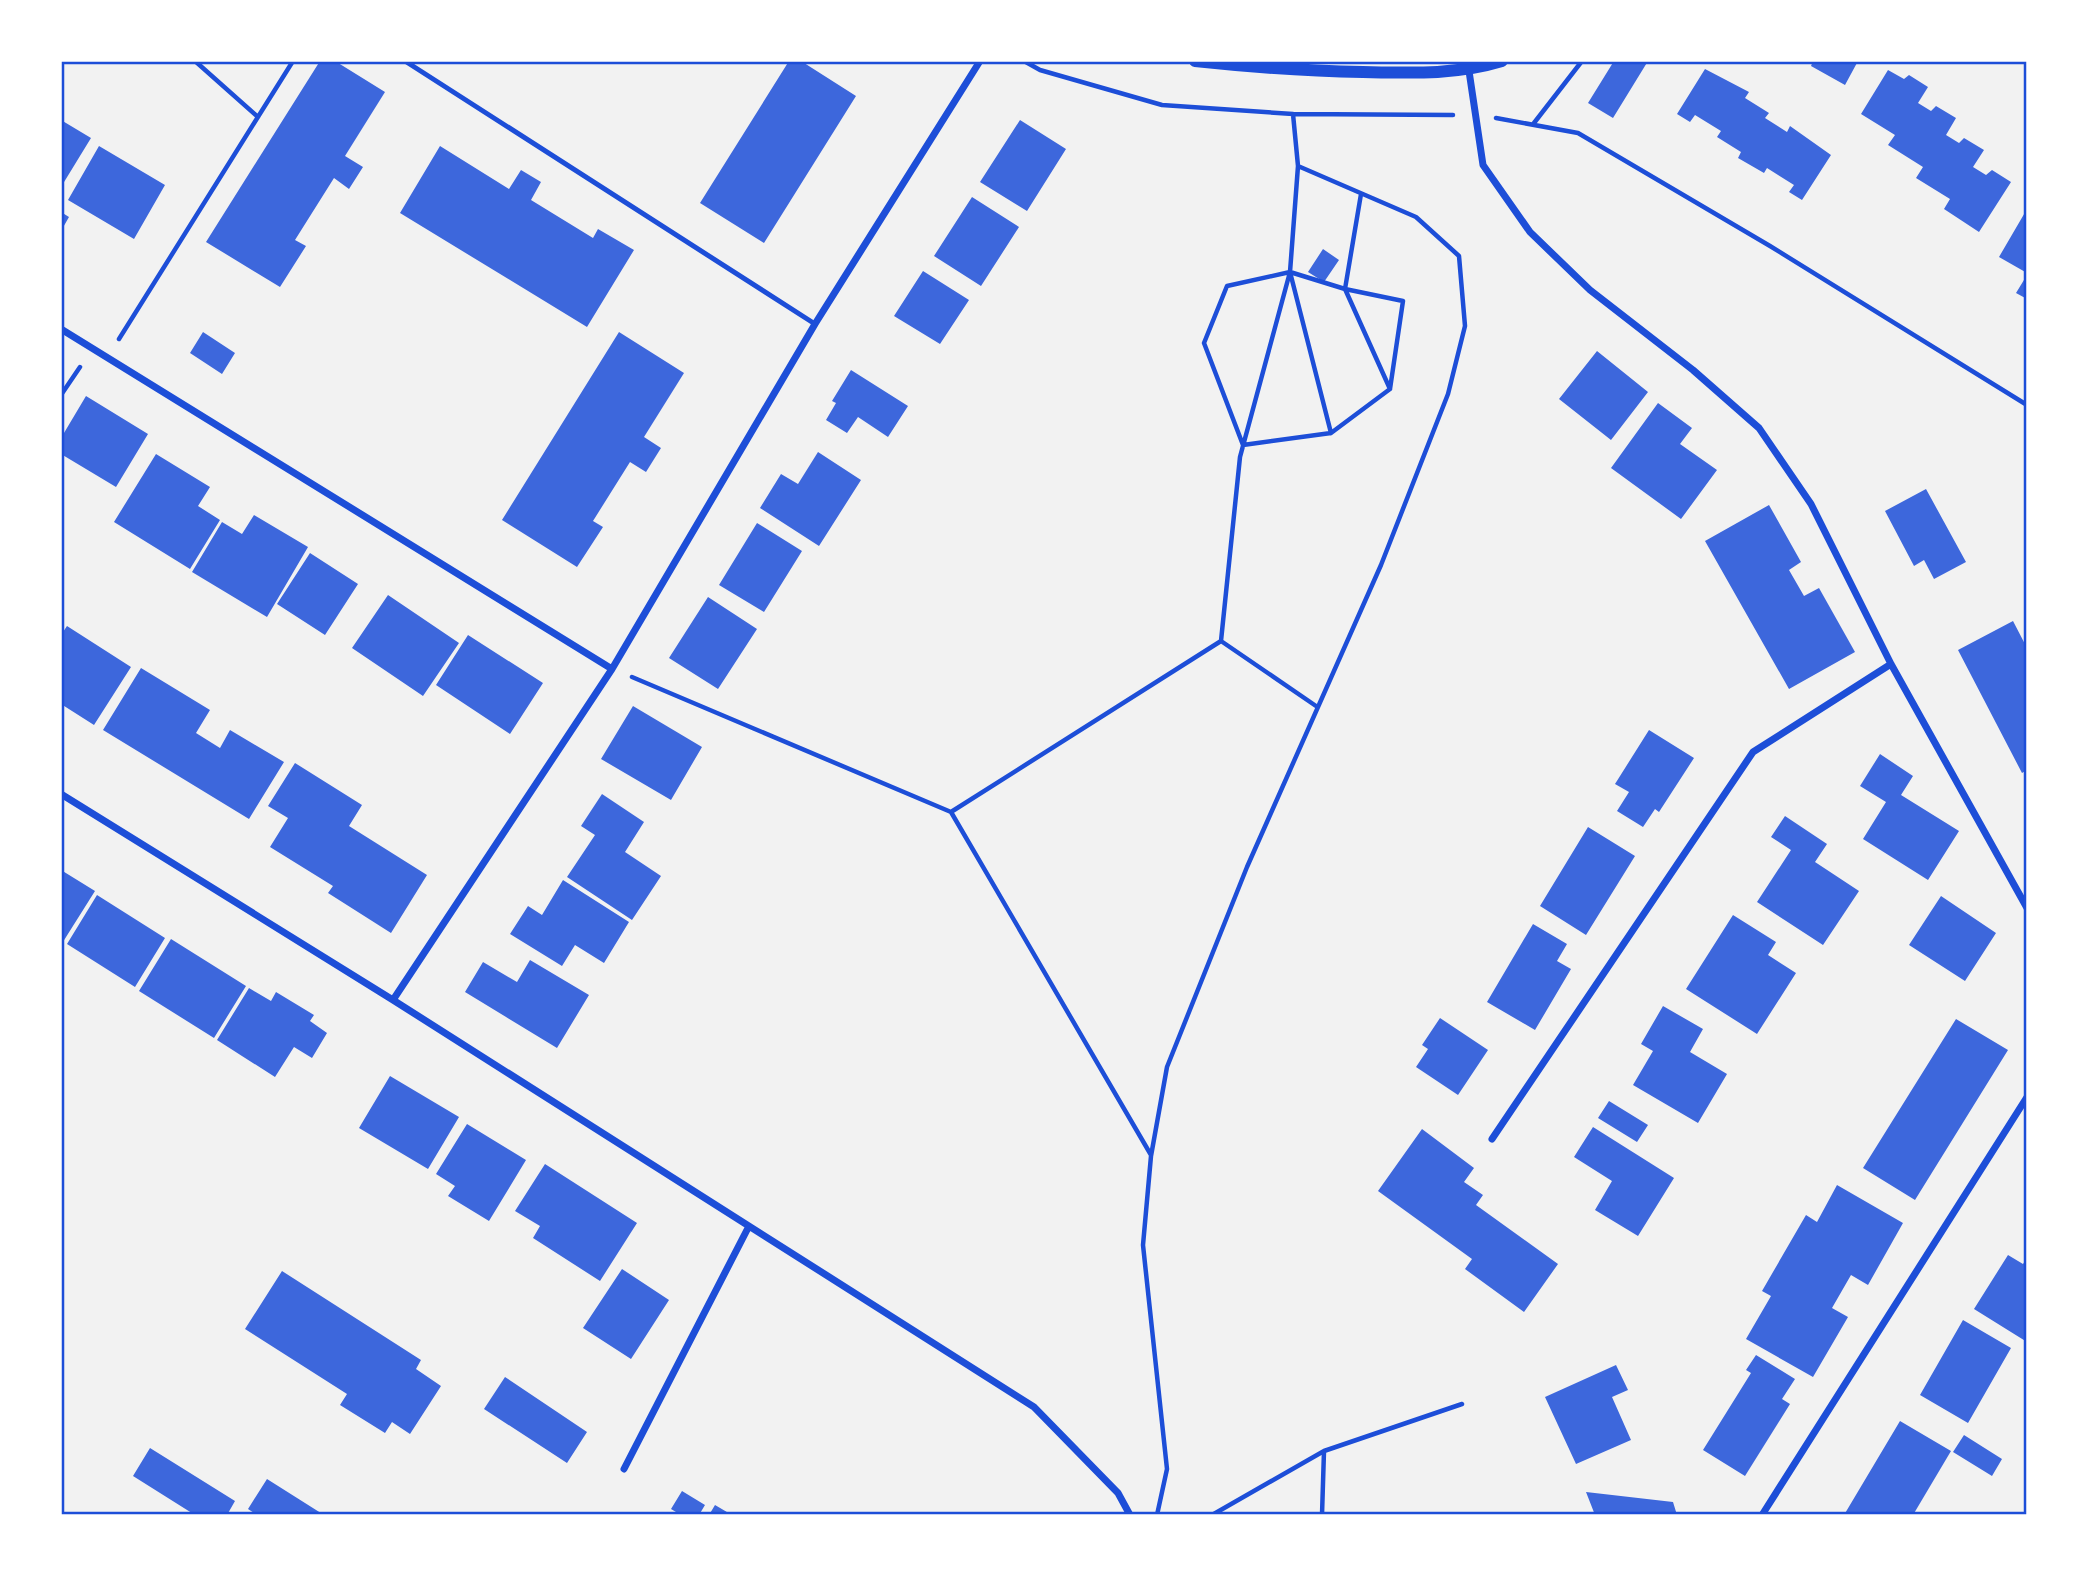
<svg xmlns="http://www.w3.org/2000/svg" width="2088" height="1576" font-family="'Source Sans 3',sans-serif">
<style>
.building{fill:#3d67dc}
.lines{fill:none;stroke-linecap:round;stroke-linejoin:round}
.path{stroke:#1d4ed8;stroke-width:4.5}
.service{stroke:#1d4ed8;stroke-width:5}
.minor{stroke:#1d4ed8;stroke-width:7}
.tertiary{stroke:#1d4ed8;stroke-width:12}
.neatline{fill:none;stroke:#1d4ed8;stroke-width:2.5}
</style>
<rect width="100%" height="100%" fill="#f2f2f2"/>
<path class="building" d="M320,61H335L385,92L345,156L363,167L349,189L334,178L295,240L306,246L280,287L206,242Z
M789,61H801L856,96L764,243L700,203Z
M1614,61H1648L1613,118L1588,103Z
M1813,61H1858L1845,85L1811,66Z
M1705,69L1749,92L1745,98L1769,113L1765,118L1787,132L1790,126L1831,155L1802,200L1789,192L1794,185L1767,168L1764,173L1738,158L1741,152L1717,137L1721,131L1695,115L1690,122L1677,114Z
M1888,70L1904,79L1909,75L1928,87L1918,103L1931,111L1936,106L1956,118L1946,135L1959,143L1964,138L1984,150L1973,167L1986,175L1992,170L2011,182L1979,232L1944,209L1950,199L1916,178L1923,167L1888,145L1895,135L1861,114Z
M61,120L91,138L61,187Z
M1020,120L1066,149L1027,211L980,182Z
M99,146L165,185L134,239L68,200Z
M440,146L509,189L521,170L541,182L531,200L593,238L598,229L634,250L587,327L400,213Z
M972,197L1019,227L981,286L934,256Z
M2027,209V273L1999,257Z
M61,212L69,217L61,231Z
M1323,249L1339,260L1324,282L1308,272Z
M923,271L969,300L940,344L894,316Z
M2027,275V299L2016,293Z
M203,332L235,353L222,374L190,353Z
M619,332L684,373L644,437L661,448L646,472L630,462L593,521L603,527L577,567L502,520Z
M1597,351L1648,392L1611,440L1559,399Z
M851,370L908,406L888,437L858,417L847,433L826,420L836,403L832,401Z
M86,396L148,434L116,487L61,454V438Z
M1658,403L1692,428L1680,444L1717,470L1681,519L1611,468Z
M818,452L861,480L819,546L760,508L781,474L798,484Z
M156,454L210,487L198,506L220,520L190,569L114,522Z
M1926,489L1966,562L1934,579L1924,560L1914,566L1885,511Z
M1769,505L1801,562L1789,570L1804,596L1819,588L1855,652L1789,689L1705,541Z
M254,515L308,547L267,617L192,572L222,522L242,534Z
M757,523L802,551L764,612L719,585Z
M310,553L358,584L325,635L277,604Z
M388,595L459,643L423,696L352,648Z
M708,597L757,629L718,689L669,658Z
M2013,621L2027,648V770L2022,773L1958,650Z
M67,626L131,667L94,725L61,704V635Z
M468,635L543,683L510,734L436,685Z
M141,668L210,710L196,733L220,748L230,730L284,762L249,819L103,730Z
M633,706L702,747L671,800L601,759Z
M1649,730L1694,758L1659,812L1655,809L1643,827L1617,811L1629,792L1615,784Z
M1880,754L1913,776L1901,795L1959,831L1928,880L1863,839L1886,802L1860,786Z
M295,763L362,805L349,826L427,875L391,933L328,893L333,886L270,847L288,818L268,806Z
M602,794L644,822L625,852L661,876L632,920L567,877L595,835L581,826Z
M1785,816L1827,844L1815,862L1859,891L1823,945L1757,902L1791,850L1771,837Z
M1588,827L1635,856L1586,935L1540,906Z
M61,870L95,891L61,945Z
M563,880L629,922L604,963L575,945L562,966L510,934L528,906L542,915Z
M97,895L165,938L135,987L67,944Z
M1941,896L1996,933L1965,981L1909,945Z
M1733,915L1776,942L1768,955L1796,973L1757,1034L1686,989Z
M1533,924L1567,944L1557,961L1571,969L1535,1030L1487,1002Z
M171,939L246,986L214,1038L139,991Z
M530,960L589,995L557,1048L465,992L483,962L517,982Z
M249,988L271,1001L276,992L314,1015L310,1021L327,1033L312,1058L294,1047L275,1077L217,1040Z
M1663,1006L1703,1029L1690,1052L1727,1074L1698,1123L1633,1085L1653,1051L1641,1044Z
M1440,1018L1488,1050L1458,1095L1416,1067L1428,1049L1422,1045Z
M1956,1019L2008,1050L1915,1200L1863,1168Z
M390,1076L459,1117L428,1169L359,1128Z
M1609,1101L1648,1125L1637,1142L1598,1118Z
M467,1124L526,1160L489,1221L448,1196L455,1186L436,1174Z
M1593,1127L1674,1178L1638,1236L1595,1210L1612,1181L1574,1157Z
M1422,1129L1474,1168L1464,1182L1483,1195L1476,1205L1558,1264L1524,1312L1465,1269L1472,1259L1378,1191Z
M545,1164L637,1223L600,1281L533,1238L540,1226L515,1211Z
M1837,1185L1903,1223L1868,1285L1851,1275L1832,1308L1848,1317L1813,1377L1746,1339L1771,1296L1762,1291L1806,1215L1817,1222Z
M2008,1255L2023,1264L2027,1258V1342L1974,1309Z
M622,1269L669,1300L631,1359L583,1328Z
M282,1271L421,1360L416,1369L441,1386L410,1434L392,1422L385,1433L340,1405L347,1394L245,1329Z
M1963,1320L2011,1348L1968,1423L1920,1395Z
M1756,1355L1795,1379L1782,1399L1790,1404L1745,1476L1703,1450L1751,1373L1746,1370Z
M1616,1365L1628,1390L1612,1397L1631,1440L1576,1464L1545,1397Z
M505,1377L587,1432L567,1463L484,1409Z
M1900,1421L1951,1451L1913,1515H1844Z
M1964,1435L2002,1459L1992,1476L1953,1452Z
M150,1448L235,1501L227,1515H195L133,1476Z
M267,1479L324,1515H257L248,1509Z
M682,1491L705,1505L699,1515H681L671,1509Z
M1586,1492L1673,1502L1677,1515H1595Z
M715,1505L732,1515H709Z"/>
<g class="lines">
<path class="path" d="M195,61L258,117
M1024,61L1040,70L1162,105L1293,114L1453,115
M1496,118L1578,133L1770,246L2027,405
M1534,123L1582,61
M1298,166L1290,272L1240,457L1221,641L1316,706
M1290,272L1331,433L1243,445L1204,343L1227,286L1290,272L1345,289L1403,301L1390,389
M119,339L293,61
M61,395L80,367
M1331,433L1390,389L1345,289L1361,194
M632,677L951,812
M1151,1155L951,812L1221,641
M1157,1515L1167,1469L1143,1245L1151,1156L1167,1067L1247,867L1381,565L1448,394L1465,326L1459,256L1416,217L1298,166L1293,114
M1212,1515L1324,1451L1462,1404
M1322,1515L1324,1451"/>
<path class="service" d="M405,61L815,324"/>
<path class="minor" d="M980,61L815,324L612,669L393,1000L1034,1407L1118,1493L1130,1515
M1469,71L1483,165L1530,232L1590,290L1693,370L1759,428L1811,504L1891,664L2027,908
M61,329L612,669
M61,794L393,1000
M1492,1139L1753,752L1891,664
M624,1469L749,1226
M1762,1515L2027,1097"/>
<path class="tertiary" d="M1195,61C1251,67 1306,71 1363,72C1411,73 1456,75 1502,61"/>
</g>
<rect width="2088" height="1576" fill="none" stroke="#ffffff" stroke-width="126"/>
<rect x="63" y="63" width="1962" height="1450" class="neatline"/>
</svg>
